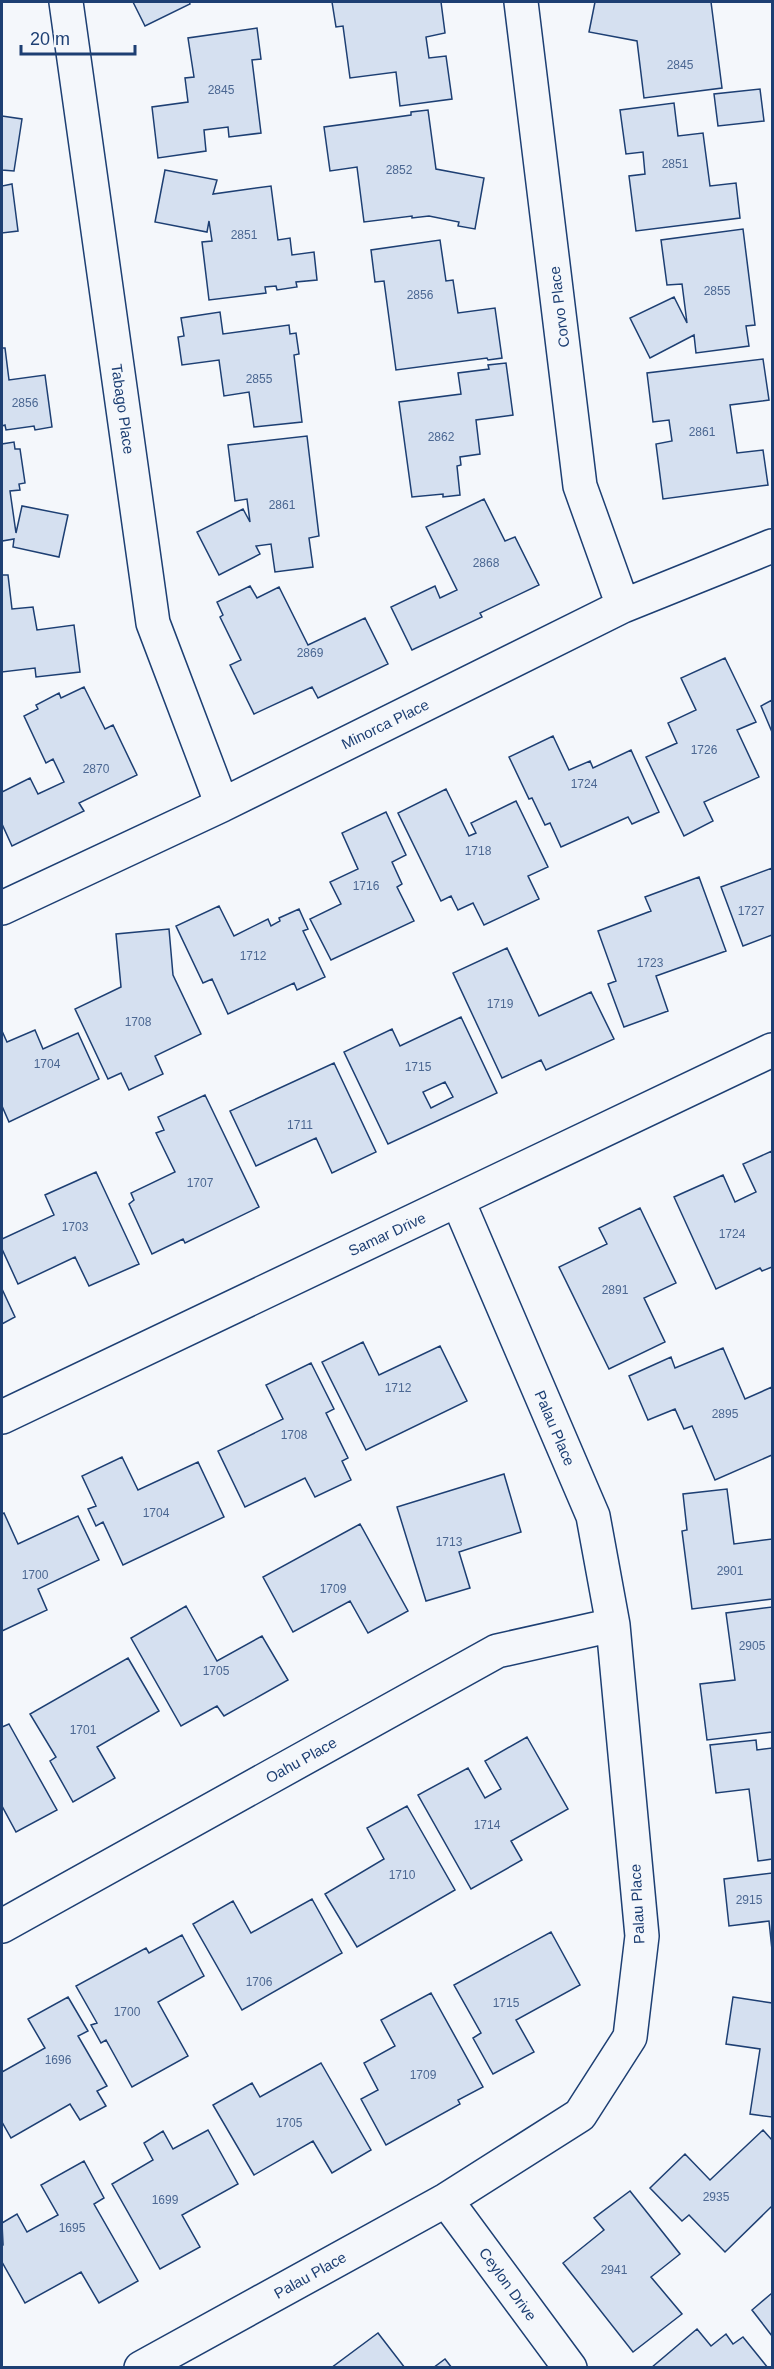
<svg xmlns="http://www.w3.org/2000/svg" width="774" height="2369" font-family="Helvetica,sans-serif">
<style>
.building{fill:#d5e0f0;stroke:#1d3f73;stroke-width:1.5;fill-rule:evenodd}
.lines{fill:none;stroke-linecap:round;stroke-linejoin:round}
.minor-casing{stroke:#1d3f73;stroke-width:36}
.minor{stroke:#f4f7fb;stroke-width:33}
.labels{text-anchor:middle;dominant-baseline:central;stroke-width:4.5;stroke-linejoin:round;paint-order:stroke}
.number-label{font-size:12px;fill:#4b6792}
.street-label{font-size:15px;fill:#1d3f73;stroke:#f4f7fb}
</style>
<rect width="100%" height="100%" fill="#f4f7fb"/>
<path class="building" d="M133,2H189L190,4L145,26Z
M332,2H441L445,33L426,37L429,58L446,56L452,99L400,106L396,72L350,78L343,26L336,27Z
M595,2H711L722,88L644,98L637,41L589,32Z
M257,28L261,59L252,60L261,133L229,137L228,127L204,130L206,151L158,158L152,107L188,102L185,78L194,77L188,38Z
M760,89L764,121L718,126L714,94Z
M674,103L678,136L703,133L710,186L736,183L740,218L636,231L629,176L645,174L643,152L626,154L620,110Z
M428,110L436,169L484,178L475,229L458,226L459,222L429,216L412,218V216L364,222L357,167L330,171L324,127L411,115V112Z
M2,116L22,119L14,171L2,170Z
M165,170L217,180L213,194L271,186L278,240L290,238L292,255L314,252L317,280L296,282L297,287L277,290L276,286L265,287L266,293L209,300L202,242L212,241L209,221L207,232L155,222Z
M12,184L18,231L2,233V186Z
M743,229L755,325L746,326L749,346L696,353L694,335L650,358L630,318L674,297L687,323L682,284L667,285L661,240Z
M440,240L446,281L453,280L458,313L495,308L502,358L488,360L487,358L396,370L384,281L375,282L371,250Z
M220,312L223,334L289,325L290,334L296,333L299,354L294,355L302,422L254,427L249,392L224,396L219,360L182,365L178,337L184,336L181,318Z
M2,348H5L9,380L45,375L52,427L35,430L34,426L6,430L5,425L2,426Z
M763,359L769,400L730,405L737,453L763,450L768,485L663,499L656,444L672,441L669,420L653,422L647,373Z
M506,363L513,415L476,420L480,454L460,457L461,465L457,466L460,495L443,497V494L412,497L399,402L461,394L458,373L489,369L488,365Z
M307,436L319,536L309,538L313,567L275,572L271,544L256,546L260,554L219,575L197,532L243,509L250,522L247,499L235,501L228,445Z
M14,442L15,449H20L25,483L19,484L20,490L10,491L16,533L22,506L68,515L59,557L13,547L14,539L2,541V444Z
M484,499L505,541L515,537L539,585L480,613L482,617L412,650L391,607L435,586L440,598L457,590L426,527Z
M2,575H8L12,609L33,607L37,630L74,625L80,672L36,677L35,668L2,672Z
M250,586L257,598L279,587L308,645L365,618L388,664L318,698L312,687L254,714L230,665L241,660L220,617L223,615L217,602Z
M725,658L756,722L737,730L759,777L704,802L713,821L684,836L646,757L677,743L668,723L696,710L681,678Z
M84,687L105,729L113,725L137,775L79,803L84,811L12,846L2,824V792L30,778L38,794L64,782L53,759L46,763L24,716L38,709L36,705L59,693L61,698Z
M772,700V732L761,706Z
M553,736L569,770L590,761L593,768L631,750L659,812L632,824L628,817L561,847L550,823L545,825L532,798L529,799L509,757Z
M446,789L469,836L476,833L471,823L516,801L548,867L528,876L539,899L484,925L473,903L458,910L451,896L441,901L398,813Z
M386,812L406,855L392,862L402,884L397,887L414,921L331,960L310,919L341,904L330,882L358,869L342,833Z
M772,868V935L743,946L721,887Z
M699,877L726,951L656,976L668,1011L624,1027L608,984L616,981L598,931L651,911L645,897Z
M219,906L234,936L268,919L271,926L280,921L279,918L299,909L308,929L303,931L325,977L297,990L294,983L228,1014L212,979L203,983L176,926Z
M169,929L173,975L201,1034L155,1056L163,1074L129,1090L121,1073L108,1079L75,1009L121,987L116,934Z
M507,948L539,1016L591,992L614,1039L546,1070L541,1060L502,1078L453,973Z
M461,1017L497,1093L388,1144L344,1052L392,1029L400,1046ZM445,1082L453,1097L431,1108L423,1092Z
M35,1030L43,1049L78,1033L99,1079L9,1122L2,1106V1031L7,1042Z
M334,1063L376,1152L332,1173L316,1138L256,1166L230,1111Z
M205,1095L259,1207L185,1243L183,1239L152,1254L129,1204L134,1200L131,1193L175,1172L156,1133L164,1130L158,1117Z
M772,1151V1267L762,1271L760,1268L716,1289L674,1197L723,1175L735,1202L756,1192L743,1164Z
M96,1172L139,1264L89,1286L75,1257L18,1284L2,1249V1239L54,1215L45,1195Z
M640,1208L676,1283L644,1298L665,1342L609,1369L559,1267L607,1244L599,1228Z
M2,1289L15,1317L2,1324Z
M363,1342L379,1375L440,1346L467,1401L366,1450L322,1362Z
M723,1348L745,1399L772,1387V1455L715,1480L692,1426L684,1429L675,1409L648,1420L629,1376L671,1357L675,1368Z
M311,1363L334,1409L326,1413L348,1458L342,1461L351,1480L315,1497L305,1478L245,1507L218,1451L283,1419L266,1385Z
M122,1457L138,1490L198,1462L224,1517L123,1565L103,1522L96,1526L88,1509L96,1506L82,1476Z
M504,1474L521,1532L459,1552L470,1588L426,1601L397,1507Z
M727,1489L734,1544L772,1539V1599L692,1609L682,1531L687,1530L683,1494Z
M4,1513L18,1544L78,1516L99,1560L38,1589L47,1610L2,1631V1514Z
M360,1524L408,1611L368,1633L350,1601L293,1632L263,1577Z
M186,1606L217,1661L262,1636L288,1680L224,1716L217,1706L181,1726L131,1638Z
M772,1607V1732L707,1740L700,1684L735,1680L726,1613Z
M128,1658L159,1711L97,1747L115,1778L73,1802L50,1761L56,1757L30,1714Z
M9,1724L57,1810L16,1832L2,1806V1727Z
M527,1737L568,1809L511,1841L522,1860L471,1889L418,1795L468,1768L485,1798L501,1789L485,1761Z
M756,1740L757,1750L772,1748V1859L758,1861L749,1789L716,1793L710,1745Z
M407,1806L455,1890L357,1947L325,1894L384,1859L367,1828Z
M772,1873V1950L769,1921L729,1926L724,1879Z
M312,1899L342,1953L242,2010L193,1924L233,1901L251,1933Z
M551,1932L580,1985L516,2020L534,2052L493,2074L473,2038L481,2033L454,1985Z
M182,1935L204,1976L158,2002L188,2056L132,2087L106,2040L101,2043L91,2025L97,2023L76,1986L146,1948L149,1953Z
M431,1993L483,2087L458,2100L460,2104L386,2145L361,2099L378,2090L364,2063L395,2046L381,2020Z
M68,1997L88,2031L78,2036L107,2086L97,2091L106,2106L80,2120L70,2104L11,2138L2,2122V2072L45,2048L28,2019Z
M733,1997L772,2003V2117L750,2114L760,2049L726,2044Z
M321,2063L371,2150L332,2173L313,2141L254,2175L213,2105L252,2083L260,2097Z
M208,2130L238,2184L182,2215L200,2247L160,2269L112,2184L153,2160L144,2143L163,2131L173,2149Z
M763,2130L772,2140V2206L725,2252L689,2215L682,2221L650,2188L685,2154L710,2180Z
M84,2161L104,2198L94,2204L138,2281L99,2303L81,2272L25,2303L2,2262V2246L3,2245L2,2223L17,2214L27,2232L58,2215L41,2185Z
M630,2191L680,2254L651,2277L682,2314L633,2352L563,2263L604,2230L594,2218Z
M772,2293V2336L752,2310Z
M697,2329L711,2346L726,2334L733,2344L743,2337L768,2368H651Z
M378,2333L405,2368H331Z
M445,2359L452,2368H433Z"/>
<g class="lines">
<g class="minor-casing">
<path id="minor" d="M66,2L153,623L222,805
M521,2L580,486L623,606
M2,908L222,805L623,606L772,546
M2,1417L772,1050
M2,1926L497,1651L613,1625
M446,2200L570,2368
M141,2368L446,2200L580,2115L630,2037L642,1936L613,1625L593,1516L458,1201"/>
</g>
<use href="#minor" class="minor"/>
</g>
<g class="labels">
<g class="number-label">
<text x="680" y="65">2845</text>
<text x="221" y="90">2845</text>
<text x="675" y="164">2851</text>
<text x="399" y="170">2852</text>
<text x="244" y="235">2851</text>
<text x="717" y="291">2855</text>
<text x="420" y="295">2856</text>
<text x="259" y="379">2855</text>
<text x="25" y="403">2856</text>
<text x="702" y="432">2861</text>
<text x="441" y="437">2862</text>
<text x="282" y="505">2861</text>
<text x="486" y="563">2868</text>
<text x="310" y="653">2869</text>
<text x="704" y="750">1726</text>
<text x="96" y="769">2870</text>
<text x="584" y="784">1724</text>
<text x="478" y="851">1718</text>
<text x="366" y="886">1716</text>
<text x="751" y="911">1727</text>
<text x="253" y="956">1712</text>
<text x="650" y="963">1723</text>
<text x="500" y="1004">1719</text>
<text x="138" y="1022">1708</text>
<text x="47" y="1064">1704</text>
<text x="418" y="1067">1715</text>
<text x="300" y="1125">1711</text>
<text x="200" y="1183">1707</text>
<text x="75" y="1227">1703</text>
<text x="732" y="1234">1724</text>
<text x="615" y="1290">2891</text>
<text x="398" y="1388">1712</text>
<text x="725" y="1414">2895</text>
<text x="294" y="1435">1708</text>
<text x="156" y="1513">1704</text>
<text x="449" y="1542">1713</text>
<text x="730" y="1571">2901</text>
<text x="35" y="1575">1700</text>
<text x="333" y="1589">1709</text>
<text x="752" y="1646">2905</text>
<text x="216" y="1671">1705</text>
<text x="83" y="1730">1701</text>
<text x="487" y="1825">1714</text>
<text x="402" y="1875">1710</text>
<text x="749" y="1900">2915</text>
<text x="259" y="1982">1706</text>
<text x="506" y="2003">1715</text>
<text x="127" y="2012">1700</text>
<text x="58" y="2060">1696</text>
<text x="423" y="2075">1709</text>
<text x="289" y="2123">1705</text>
<text x="716" y="2197">2935</text>
<text x="165" y="2200">1699</text>
<text x="72" y="2228">1695</text>
<text x="614" y="2270">2941</text>
</g>
<g class="street-label">
<text transform="translate(559 307) rotate(-97)">Corvo Place</text>
<text transform="translate(123 409) rotate(82)">Tabago Place</text>
<text transform="translate(385 724) rotate(-26)">Minorca Place</text>
<text transform="translate(387 1234) rotate(-25)">Samar Drive</text>
<text transform="translate(555 1428) rotate(67)">Palau Place</text>
<text transform="translate(301 1760) rotate(-29)">Oahu Place</text>
<text transform="translate(637 1904) rotate(-93)">Palau Place</text>
<text transform="translate(310 2275) rotate(-29)">Palau Place</text>
<text transform="translate(508 2284) rotate(54)">Ceylon Drive</text>
</g>
</g>
<rect width="774" height="2369" fill="none" stroke="#1d3f73" stroke-width="6"/>
<path d="M21 45v9h114v-9" fill="none" stroke="#1d3f73" stroke-width="3"/>
<text x="30" y="45" font-size="18" fill="#1d3f73" stroke="#f4f7fb" stroke-width="4.5" paint-order="stroke">20 m</text>
</svg>
